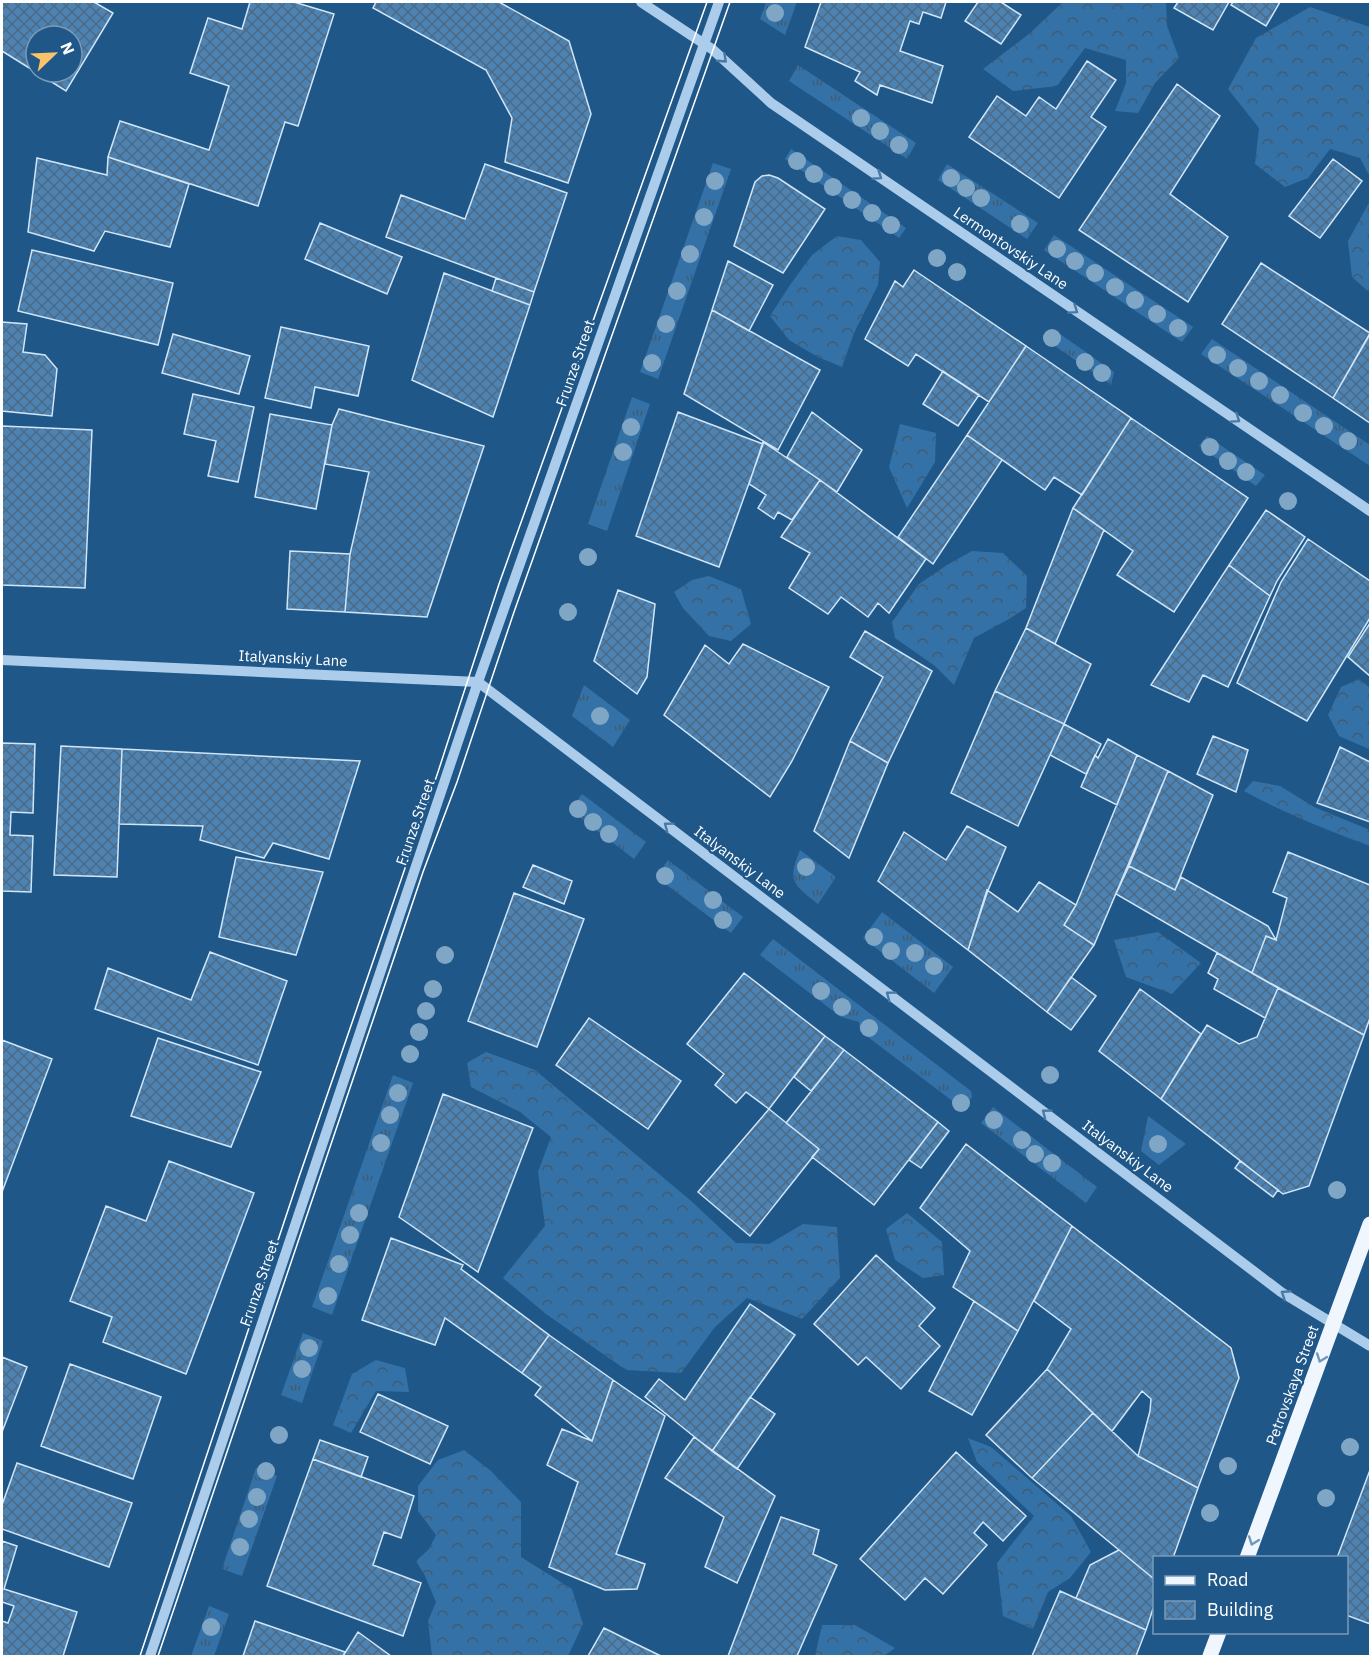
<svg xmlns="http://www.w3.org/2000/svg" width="1372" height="1658" font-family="'IBM Plex Sans',sans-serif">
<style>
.grass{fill:url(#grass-tufts)}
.forest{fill:url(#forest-crowns)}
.building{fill:url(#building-cross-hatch);stroke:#d0e6f8;stroke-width:1.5;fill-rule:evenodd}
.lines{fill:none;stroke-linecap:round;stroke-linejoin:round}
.minor{stroke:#abcdeb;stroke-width:10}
.major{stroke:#eff6fe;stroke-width:15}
.tram{stroke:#fff;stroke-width:1.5}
.tree{fill:#80a6c6}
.oneway{stroke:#497aa6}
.oneway2{stroke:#7297b8}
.labels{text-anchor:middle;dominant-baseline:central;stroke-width:4.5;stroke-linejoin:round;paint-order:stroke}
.street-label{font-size:15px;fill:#fff;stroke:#1f5789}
</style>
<defs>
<pattern id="grass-tufts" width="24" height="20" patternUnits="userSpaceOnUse" patternTransform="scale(1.5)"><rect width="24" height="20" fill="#3371a7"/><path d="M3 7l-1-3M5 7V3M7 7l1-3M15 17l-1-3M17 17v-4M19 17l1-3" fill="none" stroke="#425b70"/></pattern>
<pattern id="forest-crowns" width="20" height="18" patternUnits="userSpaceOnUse" patternTransform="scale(1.5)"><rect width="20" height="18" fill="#3371a7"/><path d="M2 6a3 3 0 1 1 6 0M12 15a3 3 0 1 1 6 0" fill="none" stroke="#425b70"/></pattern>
<pattern id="building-cross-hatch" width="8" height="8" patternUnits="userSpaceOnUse" patternTransform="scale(1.5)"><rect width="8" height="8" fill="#4c83b3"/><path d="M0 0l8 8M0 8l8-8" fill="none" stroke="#4c6a85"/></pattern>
</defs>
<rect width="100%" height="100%" fill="#1f5789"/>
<path class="grass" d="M766,2H797L785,35L760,19Z
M798,65L916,143L907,159L789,81Z
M791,149L906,228L899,238L785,159Z
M713,163L731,169L658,379L640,372Z
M947,164L1038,223L1027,239L938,180Z
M1054,235L1193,327L1182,342L1044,250Z
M1053,329L1114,372L1111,385L1042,337Z
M1212,339L1370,445V466L1201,354Z
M632,397L650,404L607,531L588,524Z
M1207,436L1265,475L1256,486L1199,446Z
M584,685L630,720L613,747L572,716Z
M582,794L646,842L634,859L570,810Z
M800,850L836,877L818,904C793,884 787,882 800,850Z
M668,860L743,917L731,933L656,877Z
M882,912L953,967L934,993L863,938Z
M773,939L971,1091L972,1097L963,1109L860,1031L859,1022L841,1017L760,955Z
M393,1075L413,1083L332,1315L312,1307Z
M993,1107L1097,1187L1086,1203L981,1123Z
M1148,1116L1186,1144L1159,1165L1141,1151Z
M303,1333L323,1341L302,1403L281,1395Z
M256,1468L277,1476L242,1576L222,1569Z
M209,1606L229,1614L214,1656H191Z"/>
<path class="forest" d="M1063,2H1166L1167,26L1179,58L1155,83L1138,113L1115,111L1126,83V60L1085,48L1057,86L1013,91L983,69L1029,34Z
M1310,7L1370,27V177L1360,158L1330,149L1308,178L1285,187L1255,164L1259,128L1228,89L1256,38Z
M1370,201V293L1352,277L1348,241Z
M837,236L861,240L880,262L878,285L854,333L842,367L818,357L789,340L770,316L790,285L812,255Z
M900,424L936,433L935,462L907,508L889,467Z
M972,551L1003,553L1027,576L1026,608L1009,619L974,638L954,685L935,666L895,638L892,622L919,584L947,565Z
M709,576L741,589L751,624L731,641L709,636L683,608L674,592L692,580Z
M1359,679L1370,688V746L1369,749L1339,736L1328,715L1341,687Z
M1253,781L1280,786L1314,807L1370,830V846C1327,830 1284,813 1244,791Z
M1158,932L1201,963L1172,994L1126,977L1114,940Z
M486,1052L535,1070L690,1200L736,1243L769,1244L803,1224L837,1227L840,1278L802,1319L747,1298L715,1327L681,1373L626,1370L546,1314L503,1278L545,1226L538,1172L551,1137L520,1112L471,1087L467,1063Z
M907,1213L942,1242L944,1275L923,1278L895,1260L886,1229Z
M376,1360L405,1368L409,1392L376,1391L351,1433L333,1425L352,1374Z
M968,1438L991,1447L1071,1516L1091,1552L1070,1578L1048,1592L1033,1629L1003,1616L997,1563L1034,1516L977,1462Z
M464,1450L491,1471L521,1502V1557L572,1589L583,1624L568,1656H432L428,1621L436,1602L425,1576L416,1561L429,1549L436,1535L418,1511V1486L438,1460Z
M822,1625H855L895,1648L884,1656H815Z"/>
<path class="building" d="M2,2H94L113,13L66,91L2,51ZM36,36H72V72H36Z
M250,2H294L334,14L298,126L285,122L258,206L108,157L120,121L209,150L229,86L190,73L208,18L242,29Z
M376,2H499L569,41L591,114L568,183L505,162L512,118L486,70L373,8Z
M821,2H946L941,18L923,12L919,24L910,21L900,51L943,66L932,103L880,85L877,95L855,81L860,72L805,47Z
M978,2H1001L1021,15L1001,44L965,21Z
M1178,2H1229L1213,30L1174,8Z
M1233,2H1280L1266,26L1231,5Z
M1087,61L1116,80L1091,117L1106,127L1059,198L969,137L997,96L1026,116L1039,97L1056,109Z
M1177,84L1220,116L1170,194L1228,237L1188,302L1079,230Z
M108,157L189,184L170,247L105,231L94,251L28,232L37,158L107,175Z
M1333,159L1362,181L1320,238L1289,216Z
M485,164L567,193L534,292L386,237L401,195L465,219Z
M769,175L778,178L825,209L783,273L734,246L755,182L762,176Z
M320,223L402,257L387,294L305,259Z
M32,250L173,283L158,345L18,311Z
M728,261L773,285L749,331L712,310Z
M1261,263L1370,333L1333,398L1222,324Z
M914,270L1026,346L989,402L916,354L908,366L865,339L895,281L903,287Z
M444,273L530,305L493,417L412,380Z
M496,278L534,292L530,305L492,291Z
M712,310L820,370L778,450L684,394Z
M2,322L27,324L23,352L45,355L57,369L52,416L2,411Z
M281,327L369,346L358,396L315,387L311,408L265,398Z
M173,334L250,356L239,394L162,373Z
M1370,334V423L1333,398Z
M1026,346L1131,418L1082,495L1054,477L1045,490L967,435Z
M943,371L979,395L958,426L923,404Z
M193,394L254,407L238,482L208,476L216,441L184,434Z
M339,409L484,446L427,617L345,612L350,554L369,472L325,464L332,425Z
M678,412L763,444L719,567L636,536Z
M812,412L862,450L837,492L787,457Z
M270,414L332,425L316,509L255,497Z
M1131,418L1248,498L1174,612L1117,575L1133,551L1073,508Z
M2,426L92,430L85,588L2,585Z
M967,435L1002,460L933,564L898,537Z
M763,442L820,480L792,520L778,512L774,519L758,508L766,495L749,484Z
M820,480L926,559L889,613L878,603L868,617L841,597L828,614L789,588L810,553L781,537Z
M1073,508L1104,530L1055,644L1026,628Z
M1266,510L1305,537L1277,581L1270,596L1229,565Z
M1308,539L1370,581V618L1307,721L1237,683L1281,582Z
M290,551L350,554L345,612L287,609Z
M1229,565L1270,596L1228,687L1203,675L1189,702L1151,685Z
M618,590L655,604L647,677L637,694L594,661Z
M1370,623V676L1348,657Z
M1026,628L1091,664L1064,724L995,691Z
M865,631L932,671L888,763L850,741L883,677L850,657Z
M743,644L829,687L792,761L770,797L664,715L705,645L729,664Z
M995,691L1064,724L1018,826L951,793Z
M1064,724L1101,744L1086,774L1050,755Z
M1213,736L1248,750L1236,792L1197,774Z
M1108,739L1137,755L1117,805L1081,787L1095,755L1098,758Z
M850,741L888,763L849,858L814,831Z
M2,743L35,744L33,813L11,812L10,835L33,836L31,892L2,891Z
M61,746L122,749L117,877L54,875Z
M1340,747L1370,762V822L1317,803Z
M122,749L360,761L329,859L273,843L264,858L200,840L203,826L119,824Z
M1137,755L1168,771L1094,945L1064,925L1076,905Z
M1168,771L1213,795L1175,890L1129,866Z
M967,826L1006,847L987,893L968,950L878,881L904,832L946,860Z
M1288,852L1370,885V1018L1364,1035L1252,973L1266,936L1276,940L1287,898L1273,892Z
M236,857L323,872L296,955L219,937Z
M533,865L572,881L564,904L523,887Z
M1129,866L1175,890L1181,877L1268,926L1276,940L1266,936L1252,973L1116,894Z
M1039,882L1076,905L1064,925L1094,945L1047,1012L968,950L987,890L1018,912Z
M514,893L584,919L537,1047L468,1021Z
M210,952L287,981L258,1065L95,1009L108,968L191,1000Z
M1217,953L1278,988L1265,1018L1214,989L1218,979L1208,973Z
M744,973L825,1036L769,1109L746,1092L736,1103L715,1085L724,1074L687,1044Z
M1071,977L1096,996L1071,1030L1047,1012Z
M1278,988L1364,1035L1309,1186L1283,1194L1161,1099L1207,1025L1239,1044L1257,1037Z
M1140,989L1201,1034L1161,1099L1099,1051Z
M589,1018L681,1081L648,1129L556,1065Z
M825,1036L844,1050L811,1091L794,1077Z
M158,1038L261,1072L231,1147L131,1116Z
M2,1040L52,1059L2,1192Z
M844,1050L938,1122L874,1205L812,1157L819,1149L786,1123Z
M443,1094L533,1128L478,1272L399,1217Z
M769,1109L819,1149L750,1236L698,1192Z
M938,1122L949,1131L921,1168L909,1160Z
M966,1144L1072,1226L1018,1331L953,1287L970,1251L920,1208Z
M169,1161L254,1193L186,1374L103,1342L112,1317L70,1301L106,1206L146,1221Z
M1240,1161L1278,1190L1273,1197L1235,1168Z
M1072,1226L1231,1348L1239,1378L1198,1488L1138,1456L1150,1411L1151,1399L1142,1391L1112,1431L1047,1369L1071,1329L1034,1301Z
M391,1238L463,1265L461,1269L549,1335L522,1373L445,1318L435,1345L362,1320Z
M876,1255L935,1308L919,1326L940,1346L901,1389L866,1357L858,1365L814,1324Z
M974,1301L1018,1331L972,1415L929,1391Z
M750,1304L795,1335L712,1451L645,1397L659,1379L685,1400Z
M549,1335L613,1380L592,1441L535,1395L541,1387L522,1373Z
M2,1357L27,1367L2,1432Z
M70,1364L161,1397L133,1479L41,1446Z
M1047,1369L1093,1413L1032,1478L986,1435Z
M613,1380L665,1416L616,1554L645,1564L637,1589L605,1590L549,1567L578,1482L547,1465L562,1429L592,1441Z
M378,1394L448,1426L430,1464L360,1432Z
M750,1397L775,1414L737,1469L712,1451Z
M1093,1413L1138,1456L1198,1488L1173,1558H1154V1579L1032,1478Z
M694,1437L775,1496L737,1583L705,1567L724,1517L665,1478Z
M320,1440L368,1457L361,1477L313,1459Z
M956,1452L1026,1516L1003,1541L983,1522L974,1533L987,1545L943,1594L925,1578L905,1600L860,1559Z
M313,1459L414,1496L401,1538L384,1532L373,1565L421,1583L403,1636L267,1586Z
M17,1463L132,1503L109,1567L2,1529V1505Z
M1370,1470V1624L1346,1615V1558H1337Z
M781,1517L819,1530L813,1554L837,1565L797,1656H728Z
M2,1541L17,1546L4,1589L77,1612L63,1656H2V1621L8,1623L14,1606L2,1602Z
M1119,1550L1154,1579V1606L1146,1630L1076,1598L1090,1565Z
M1060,1591L1146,1630L1136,1656H1032Z
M255,1621L345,1652L343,1656H243Z
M604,1628L632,1642L661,1656H588Z
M358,1632L391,1656H343Z"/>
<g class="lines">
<path class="minor" d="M641,2L712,49L771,103L1370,511
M2,660L478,682L1281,1292L1370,1346
M150,1656L478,682L719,2"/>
<path class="major" d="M1247,1558L1370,1224
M1210,1656L1219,1632"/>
<path class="tram" d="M140,1656L298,1180L438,772L499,584L707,2
M158,1656L423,872L457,782L514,612L730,2"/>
</g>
<g class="tree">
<circle cx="775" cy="13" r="9"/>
<circle cx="861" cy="118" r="9"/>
<circle cx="880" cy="131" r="9"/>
<circle cx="899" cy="145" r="9"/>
<circle cx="797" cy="161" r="9"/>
<circle cx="814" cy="174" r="9"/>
<circle cx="951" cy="178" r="9"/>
<circle cx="715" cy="181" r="9"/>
<circle cx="833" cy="187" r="9"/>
<circle cx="966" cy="188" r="9"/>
<circle cx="981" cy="198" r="9"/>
<circle cx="852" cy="200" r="9"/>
<circle cx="872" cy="213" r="9"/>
<circle cx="704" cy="217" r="9"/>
<circle cx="1020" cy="224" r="9"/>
<circle cx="891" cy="225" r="9"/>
<circle cx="1057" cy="249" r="9"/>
<circle cx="690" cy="254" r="9"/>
<circle cx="937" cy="258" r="9"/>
<circle cx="1075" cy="261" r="9"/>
<circle cx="957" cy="272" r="9"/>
<circle cx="1095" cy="273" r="9"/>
<circle cx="1115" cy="287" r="9"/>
<circle cx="677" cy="291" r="9"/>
<circle cx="1135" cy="300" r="9"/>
<circle cx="1157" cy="314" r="9"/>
<circle cx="666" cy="324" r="9"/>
<circle cx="1178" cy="328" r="9"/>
<circle cx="1052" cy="338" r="9"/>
<circle cx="1217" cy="355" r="9"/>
<circle cx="1085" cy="362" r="9"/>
<circle cx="652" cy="363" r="9"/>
<circle cx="1238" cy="368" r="9"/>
<circle cx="1102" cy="373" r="9"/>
<circle cx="1259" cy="381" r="9"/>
<circle cx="1280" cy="395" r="9"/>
<circle cx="1303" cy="413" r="9"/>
<circle cx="1324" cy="426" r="9"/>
<circle cx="631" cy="427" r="9"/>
<circle cx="1348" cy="441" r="9"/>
<circle cx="1210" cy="447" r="9"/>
<circle cx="623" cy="452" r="9"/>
<circle cx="1228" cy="461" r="9"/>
<circle cx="1246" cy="472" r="9"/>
<circle cx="1288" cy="501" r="9"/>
<circle cx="588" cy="557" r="9"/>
<circle cx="568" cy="612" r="9"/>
<circle cx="600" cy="716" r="9"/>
<circle cx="578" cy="809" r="9"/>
<circle cx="593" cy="822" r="9"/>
<circle cx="609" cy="834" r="9"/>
<circle cx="806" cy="867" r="9"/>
<circle cx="665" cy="876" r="9"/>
<circle cx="713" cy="900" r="9"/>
<circle cx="723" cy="920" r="9"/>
<circle cx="874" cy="937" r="9"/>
<circle cx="891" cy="951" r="9"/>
<circle cx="915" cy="953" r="9"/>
<circle cx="445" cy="955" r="9"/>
<circle cx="934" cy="966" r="9"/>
<circle cx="433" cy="989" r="9"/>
<circle cx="821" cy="991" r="9"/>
<circle cx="842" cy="1007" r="9"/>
<circle cx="426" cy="1011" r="9"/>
<circle cx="869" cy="1028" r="9"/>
<circle cx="419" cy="1032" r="9"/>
<circle cx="410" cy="1054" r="9"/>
<circle cx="1050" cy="1075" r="9"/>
<circle cx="398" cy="1093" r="9"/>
<circle cx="961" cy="1103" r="9"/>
<circle cx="390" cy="1115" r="9"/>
<circle cx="994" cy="1120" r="9"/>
<circle cx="1022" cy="1140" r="9"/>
<circle cx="381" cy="1143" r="9"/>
<circle cx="1158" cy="1144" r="9"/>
<circle cx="1035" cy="1154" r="9"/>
<circle cx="1052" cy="1163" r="9"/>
<circle cx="1337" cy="1190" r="9"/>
<circle cx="359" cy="1213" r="9"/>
<circle cx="350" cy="1235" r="9"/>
<circle cx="339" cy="1264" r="9"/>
<circle cx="328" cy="1296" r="9"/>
<circle cx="309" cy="1348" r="9"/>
<circle cx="302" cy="1369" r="9"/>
<circle cx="279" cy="1435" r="9"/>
<circle cx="1350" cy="1447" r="9"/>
<circle cx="1228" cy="1466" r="9"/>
<circle cx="266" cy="1471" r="9"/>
<circle cx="257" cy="1497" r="9"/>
<circle cx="1326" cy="1498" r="9"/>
<circle cx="1210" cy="1513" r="9"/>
<circle cx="249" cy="1519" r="9"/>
<circle cx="240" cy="1547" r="9"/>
<circle cx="211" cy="1627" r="9"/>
</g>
<defs><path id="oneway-chevron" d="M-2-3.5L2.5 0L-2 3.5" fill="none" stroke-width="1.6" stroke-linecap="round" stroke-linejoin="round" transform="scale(1.5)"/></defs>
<g class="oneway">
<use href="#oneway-chevron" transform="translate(723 59) rotate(43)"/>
<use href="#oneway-chevron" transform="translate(878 176) rotate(34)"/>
<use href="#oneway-chevron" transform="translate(1074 310) rotate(34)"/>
<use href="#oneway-chevron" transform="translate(1236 419) rotate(34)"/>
<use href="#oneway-chevron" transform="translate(668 826) rotate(-143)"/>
<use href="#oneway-chevron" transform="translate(890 995) rotate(-143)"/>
<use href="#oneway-chevron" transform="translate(1046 1113) rotate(-143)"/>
<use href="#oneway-chevron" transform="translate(1285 1294) rotate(-147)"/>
</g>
<g class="oneway2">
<use href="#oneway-chevron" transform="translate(1321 1358) rotate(110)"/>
<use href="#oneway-chevron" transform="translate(1253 1541) rotate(110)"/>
</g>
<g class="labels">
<g class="street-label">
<text transform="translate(1011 248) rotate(34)">Lermontovskiy Lane</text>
<text transform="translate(575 363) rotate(-71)">Frunze Street</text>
<text transform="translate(293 658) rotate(3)">Italyanskiy Lane</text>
<text transform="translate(415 822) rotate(-71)">Frunze Street</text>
<text transform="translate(740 862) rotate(37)">Italyanskiy Lane</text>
<text transform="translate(1128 1156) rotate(37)">Italyanskiy Lane</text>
<text transform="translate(259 1283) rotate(-71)">Frunze Street</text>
<text transform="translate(1292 1385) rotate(-70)">Petrovskaya Street</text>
</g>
</g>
<rect width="1372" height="1658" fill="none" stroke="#ffffff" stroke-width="6"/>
<rect x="1153" y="1556" width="195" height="78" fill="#1f5789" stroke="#799ab8" stroke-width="1.5"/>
<rect x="1165" y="1576" width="30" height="9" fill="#eff6fe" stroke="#799ab8" stroke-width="1.5"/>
<text x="1207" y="1586" font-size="18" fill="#ffffff">Road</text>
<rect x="1165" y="1601" width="30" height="18" fill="url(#building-cross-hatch)" stroke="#799ab8" stroke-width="1.5"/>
<text x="1207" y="1616" font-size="18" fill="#ffffff">Building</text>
<g transform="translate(54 54) rotate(67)"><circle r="28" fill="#1f5789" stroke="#799ab8" stroke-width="1.5"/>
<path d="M0-4.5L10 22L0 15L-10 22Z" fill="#f9c36b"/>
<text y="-9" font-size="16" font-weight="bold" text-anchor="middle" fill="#ffffff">N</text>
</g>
</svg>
